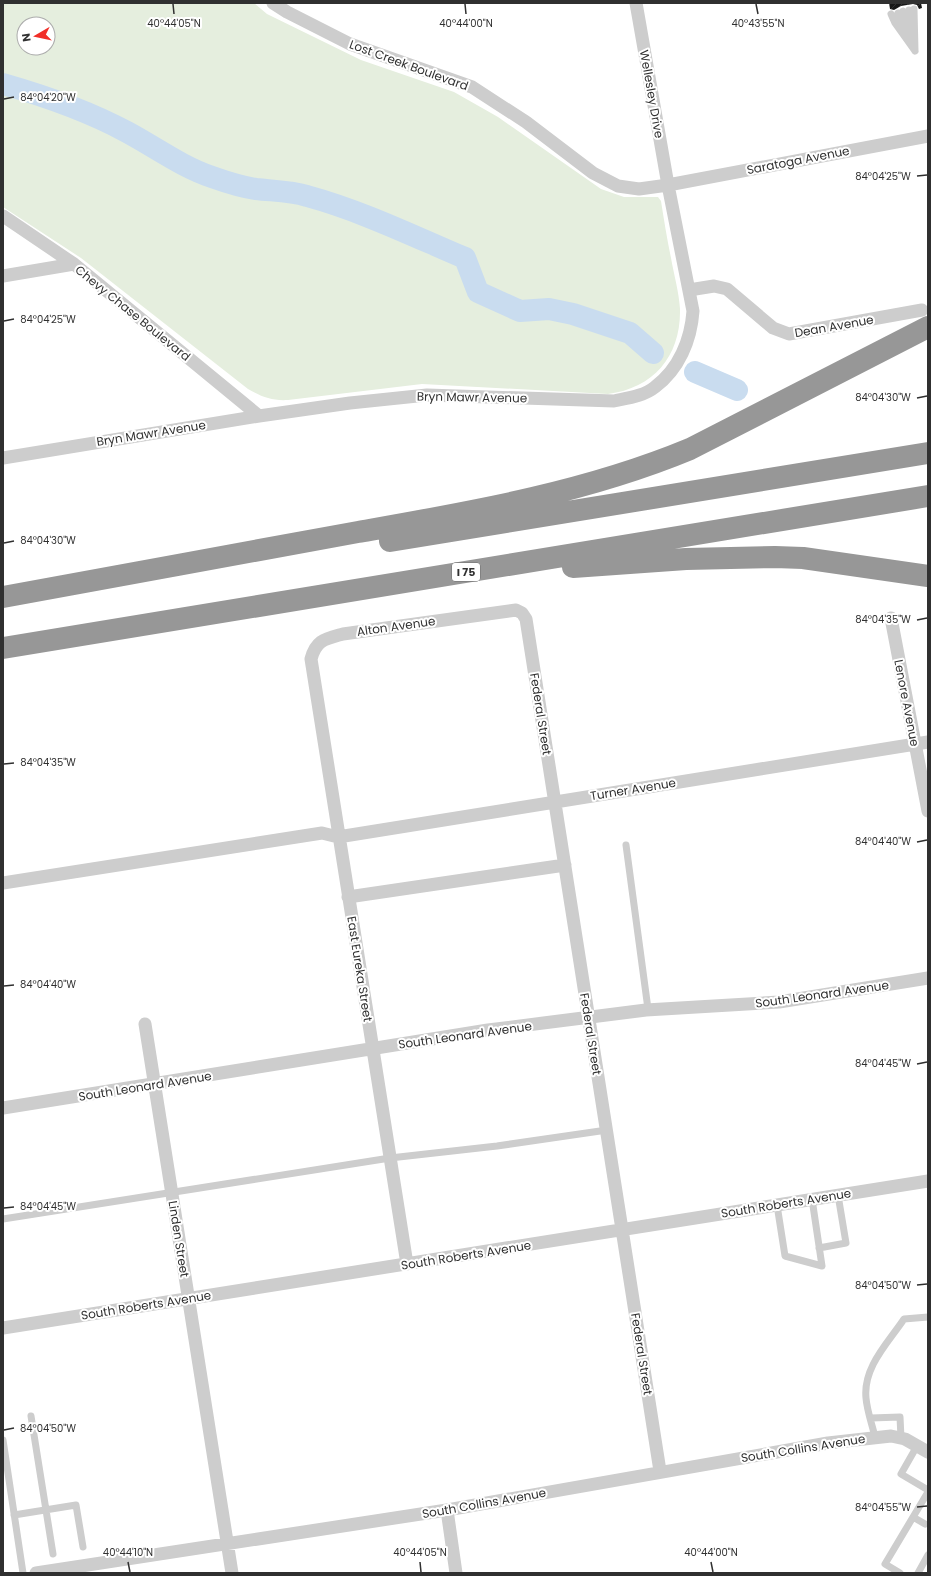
<svg xmlns="http://www.w3.org/2000/svg" width="931" height="1576" font-family="Poppins,sans-serif">
<style>
.grass{fill:#e5eede;fill-rule:evenodd}
.lines{fill:none;stroke-linecap:round;stroke-linejoin:round}
.river{stroke:#c9dcef;stroke-width:22}
.building{fill:url(#building-hatch)}
.lane{stroke:#cdcdcd;stroke-width:7}
.street{stroke:#cdcdcd;stroke-width:13}
.highway{stroke:#979797;stroke-width:22}
.ticks{fill:none;stroke:#303030;stroke-width:1.5}
.labels{text-anchor:middle;dominant-baseline:central;stroke-width:4;stroke-linejoin:round;paint-order:stroke}
.shield{fill:#fff;stroke:#6e6e6e;stroke-width:1}
.shield-label{font-size:11px;font-weight:bold;fill:#303030}
.street-label{font-size:12px;fill:#303030;stroke:#fff}
.ticks-label{font-size:10px;text-anchor:middle;fill:#303030;stroke:#fff;stroke-width:4;stroke-linejoin:round;paint-order:stroke}
</style>
<defs>
<pattern id="building-hatch" width="6" height="6" patternUnits="userSpaceOnUse"><rect width="6" height="6" fill="#171717"/><path d="M-1 1l2-2M0 6l6-6M5 7l2-2" fill="none" stroke="#303030"/></pattern>
</defs>
<rect width="100%" height="100%" fill="#fff"/>
<path class="grass" d="M3,3H254L267,14L361,60L454,92L498,117L601,189L624,197H658L661,201C664,220 667,239 671,258C674,275 679,292 680,309C681,356 654,388 608,394L422,384L288,400C272,401 262,397 248,389L81,258L3,207ZM24,24H48V48H24Z"/>
<g class="lines">
<path class="river" d="M3,84C45,96 88,111 127,132C155,147 182,167 212,177C226,182 242,187 256,189C273,191 291,191 307,196C362,211 413,236 465,258L478,292L520,311L549,309L573,314L630,333L653,353
M695,372L737,390"/>
</g>
<path class="building" d="M889,3H921L922,8L919,9L917,5L913,4L901,6L894,10L890,9Z"/>
<g class="lines">
<path class="lane" d="M914,9L915,51
M909,10L911,27
M903,11L913,45
M898,13L905,31
M891,14L895,23L915,51
M626,845L648,1009
M777,1205L785,1256L822,1266L812,1199
M3,1219L390,1158L497,1146L607,1130
M819,1248L846,1243L838,1195
M31,1416L53,1554
M871,1418L900,1417L901,1438
M875,1437C872,1424 867,1411 866,1398C863,1367 888,1343 904,1319L928,1317
M3,1440L23,1573
M917,1446L901,1474L928,1490
M14,1515L76,1505L83,1547
M913,1517L925,1524
M900,1573L885,1564L928,1492
M918,1573L928,1555"/>
<path class="street" d="M273,3L287,12L350,44L472,87L526,122L593,173L618,186L639,189L668,185L928,136
M3,216L74,264L259,416
M3,276L74,264
M689,290L714,286L727,289L773,328L789,334L922,310
M3,458L259,416L350,403L427,395L614,401C628,398 644,396 655,387C679,369 691,340 693,311L668,185L636,3
M891,618L928,811
M3,883L322,833L338,837L928,742
M348,897L565,865
M145,1024L232,1573
M3,1108L488,1030L646,1010L779,1002L928,978
M407,1264L311,659C316,640 325,639 343,634L516,610L522,613L526,619L660,1471
M3,1328L928,1181
M447,1510L456,1573
M36,1573L447,1510L828,1443L891,1436L905,1439L928,1452"/>
<path class="highway" d="M390,541L928,453
M573,567L686,559L775,557L803,558L928,576
M3,597C121,575 240,554 358,532C471,512 584,493 690,449L928,327
M3,648L928,496"/>
</g>
<path class="ticks" d="M173,4L174,14M465,4L466,14M756,4L758,14M4,99L14,97M917,176L927,175M4,321L14,319M917,398L927,396M4,543L14,541M917,620L927,618M4,764L14,763M917,842L927,840M4,986L14,985M917,1064L927,1062M4,1208L14,1207M917,1285L927,1284M4,1430L14,1428M917,1507L927,1506M128,1562L130,1572M420,1562L421,1572M711,1562L713,1572"/>
<g class="labels">
<rect class="shield" x="452" y="563" width="28" height="18" rx="3"/>
<g class="shield-label">
<text x="466" y="572">I 75</text>
</g>
<g class="street-label">
<text transform="translate(409 65) rotate(20)">Lost Creek Boulevard</text>
<text transform="translate(652 94) rotate(80)">Wellesley Drive</text>
<text transform="translate(798 160) rotate(-11)">Saratoga Avenue</text>
<text transform="translate(133 313) rotate(39)">Chevy Chase Boulevard</text>
<text transform="translate(834 326) rotate(-10)">Dean Avenue</text>
<text transform="translate(472 397) rotate(1)">Bryn Mawr Avenue</text>
<text transform="translate(151 433) rotate(-9)">Bryn Mawr Avenue</text>
<text transform="translate(396 626) rotate(-8)">Alton Avenue</text>
<text transform="translate(907 703) rotate(79)">Lenore Avenue</text>
<text transform="translate(541 714) rotate(81)">Federal Street</text>
<text transform="translate(633 789) rotate(-9)">Turner Avenue</text>
<text transform="translate(360 969) rotate(81)">East Eureka Street</text>
<text transform="translate(822 994) rotate(-8)">South Leonard Avenue</text>
<text transform="translate(591 1034) rotate(81)">Federal Street</text>
<text transform="translate(465 1035) rotate(-8)">South Leonard Avenue</text>
<text transform="translate(145 1086) rotate(-9)">South Leonard Avenue</text>
<text transform="translate(786 1203) rotate(-9)">South Roberts Avenue</text>
<text transform="translate(179 1239) rotate(81)">Linden Street</text>
<text transform="translate(466 1255) rotate(-9)">South Roberts Avenue</text>
<text transform="translate(146 1305) rotate(-9)">South Roberts Avenue</text>
<text transform="translate(642 1354) rotate(81)">Federal Street</text>
<text transform="translate(803 1448) rotate(-9)">South Collins Avenue</text>
<text transform="translate(484 1503) rotate(-10)">South Collins Avenue</text>
</g>
</g>
<g class="ticks-label">
<text x="174" y="27">40°44'05"N</text>
<text x="466" y="27">40°44'00"N</text>
<text x="758" y="27">40°43'55"N</text>
<text x="48" y="101">84°04'20"W</text>
<text x="883" y="180">84°04'25"W</text>
<text x="48" y="323">84°04'25"W</text>
<text x="883" y="401">84°04'30"W</text>
<text x="48" y="544">84°04'30"W</text>
<text x="883" y="623">84°04'35"W</text>
<text x="48" y="766">84°04'35"W</text>
<text x="883" y="845">84°04'40"W</text>
<text x="48" y="988">84°04'40"W</text>
<text x="883" y="1067">84°04'45"W</text>
<text x="48" y="1210">84°04'45"W</text>
<text x="883" y="1289">84°04'50"W</text>
<text x="48" y="1432">84°04'50"W</text>
<text x="883" y="1511">84°04'55"W</text>
<text x="128" y="1556">40°44'10"N</text>
<text x="420" y="1556">40°44'05"N</text>
<text x="711" y="1556">40°44'00"N</text>
</g>
<rect width="931" height="1576" fill="none" stroke="#303030" stroke-width="8"/>
<g transform="translate(36 36) rotate(261)"><circle r="19" fill="#ffffff" stroke="#acacac"/>
<path d="M0-3L7 15L0 10L-7 15Z" fill="#f12f28"/>
<text y="-6" font-size="11" font-weight="bold" text-anchor="middle" fill="#303030">N</text>
</g>
</svg>
